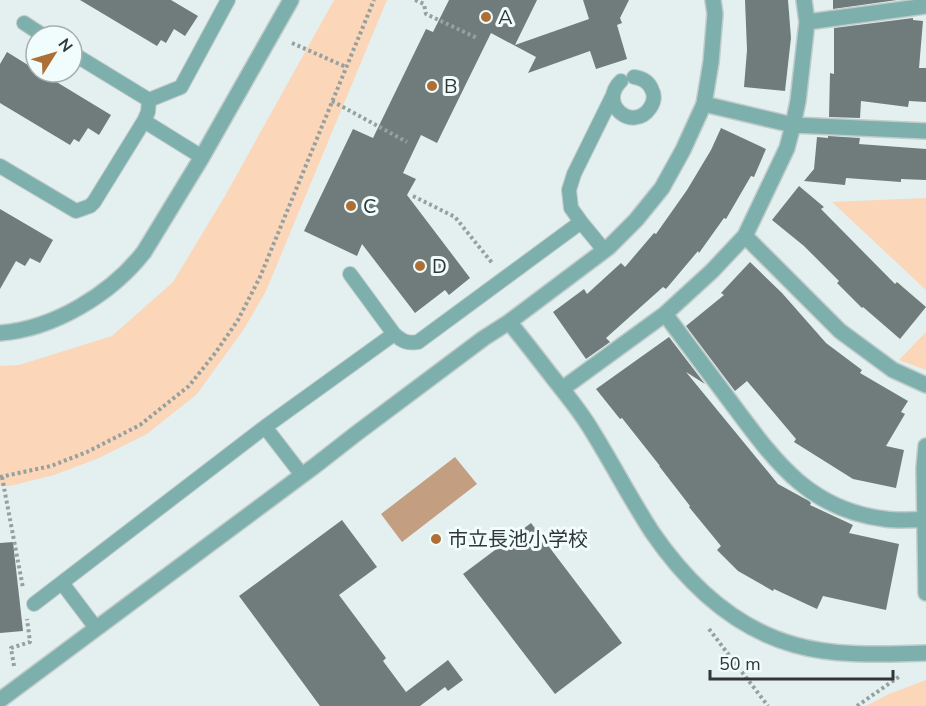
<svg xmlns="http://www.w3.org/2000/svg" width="926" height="706" font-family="'Nunito Sans','Noto Sans JP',sans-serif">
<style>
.green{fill:#fbd6b8}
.water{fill:#c39e81}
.building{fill:#707c7b}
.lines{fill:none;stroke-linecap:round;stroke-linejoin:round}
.service-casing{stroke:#c0cbca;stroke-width:16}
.minor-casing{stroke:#c0cbca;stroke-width:18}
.tertiary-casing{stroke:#c0cbca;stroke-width:18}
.path{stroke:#96a09f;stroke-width:4;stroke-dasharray:3 3;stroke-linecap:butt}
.service{stroke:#7db0ad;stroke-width:14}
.minor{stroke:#7db0ad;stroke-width:15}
.tertiary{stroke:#7db0ad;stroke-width:15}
.poi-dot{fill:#ae6f36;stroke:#f0fdfc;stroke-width:2}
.labels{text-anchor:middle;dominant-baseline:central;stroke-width:6;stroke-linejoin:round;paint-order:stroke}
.poi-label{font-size:20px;fill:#323736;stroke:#f0fdfc;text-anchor:start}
</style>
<rect width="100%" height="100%" fill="#e3f0ef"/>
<path class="green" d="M334,0H387L266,291L244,329L197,394L147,434L97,459L54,475L10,486H0V366L19,365L112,336L173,282L225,196Z
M926,198V290L832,202Z
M926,332V370L899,360Z
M926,680V706H866L889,694Z"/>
<path class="water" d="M455,457L477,484L402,542L381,514Z"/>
<path class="building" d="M80,0H171L198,16L185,36L174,29L166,43L161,40L157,46Z
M449,0H537L515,45L589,19L583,0H629L620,18L622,23L617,25L627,59L596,69L590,51L528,73L536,57L491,33L437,143L421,135L403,173L416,179L407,195L470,278L449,295L445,290L415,313L362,244L357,256L304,231L353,129L373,138L426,29L433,32Z
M745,0H788L791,38L785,91L744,87L747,50Z
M833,0H897L833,9Z
M913,18V20L923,21L919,68H926V102L909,101L908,107L861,101L860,118L829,117L830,73L834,74V28Z
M7,52L36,70V72H40L111,115L99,135L88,128L79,142L74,139L70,145L0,103V64Z
M721,128L766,149L754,177L751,176L726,219L724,218L699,253L698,251L666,289L663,287L606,338L610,342L586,359L553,312L584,289L587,294L621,263L625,267L654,233L656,234L687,190L711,150Z
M828,136L860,138L859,144L926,149V180L901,179V182L846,178L845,185L804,181L814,169L817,137L828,138Z
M799,186L824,207L821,209L895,284L897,282L926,307L900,339L863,307L862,308L837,283L839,281L804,246L772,220Z
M0,209L53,240L40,263L30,258L25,266L16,261L0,289Z
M750,262L782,293L826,343L862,370L860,373L908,401L901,412L905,414L886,446L904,450L896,488L853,479L794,442L796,439L747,381L735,391L686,326L724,295L721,293Z
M669,337L705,384L686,372L778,484L809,501L811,503L810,505L853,525L849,533L899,544L886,610L823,596L817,609L774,589L773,591L738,571L717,550L721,546L689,507L690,506L659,466H660L622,418L620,419L596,389Z
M342,520L377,567L339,595L386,658L383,661L406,692L448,660L463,680L448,691L445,687L420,706H320L239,596Z
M531,523L622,643L555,694L463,574Z
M13,542L23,631L0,633V543Z"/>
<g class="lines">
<g class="service-casing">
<path id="service" d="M24,23L44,36
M72,53L149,100L148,112L144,121
M621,81C597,104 633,133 650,108C654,102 655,96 652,90C649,82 642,78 634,77
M149,100L181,87L228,0
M0,166L76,211L90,206L94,202L144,121L202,157
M604,250L581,222L571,208L569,190L574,174L612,97
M350,274L394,334C402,341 407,344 418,342L581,222
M265,427L302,475
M62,583L96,628
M34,604L265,427L394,334"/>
</g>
<g class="minor-casing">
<path id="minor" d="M807,22L926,6
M704,104L793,125L926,131
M745,236L840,331L893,370L926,385
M665,314C689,346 712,377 736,409C777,464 811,510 885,519C898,521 913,520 926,519
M562,389L665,314L712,271L745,236L787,148L793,125L798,101L807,22L804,0
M926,446L924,468L926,593"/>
</g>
<g class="tertiary-casing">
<path id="tertiary" d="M509,322C525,341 539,360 554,379C566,394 579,410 589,426C611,461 630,498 652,532C687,583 734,628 795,645C838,657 882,654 926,653
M0,333C54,329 111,294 144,252L202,157L291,0
M0,700L316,465L357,433L484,338L509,322L609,247L636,220L662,188L683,150L704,104L711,62L715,14L713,0"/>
</g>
<path class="path" d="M415,0L424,4L426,14L477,38
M292,43L346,67
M332,101L407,142
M413,196L455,217L493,264
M0,477L51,466L87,452L140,425L189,386L216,352L238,320L260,277L374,0
M2,477L23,588
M709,629L768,706
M14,666L11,648L30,642L27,619
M857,706L900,676"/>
<use href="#service" class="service"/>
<use href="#minor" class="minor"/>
<use href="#tertiary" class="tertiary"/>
</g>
<g class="poi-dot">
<circle cx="486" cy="17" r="6"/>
<circle cx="432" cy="86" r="6"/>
<circle cx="351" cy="206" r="6"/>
<circle cx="420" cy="266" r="6"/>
<circle cx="436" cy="539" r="6"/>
</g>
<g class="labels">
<g class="poi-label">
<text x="498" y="17">A</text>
<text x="444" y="86">B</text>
<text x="363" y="206">C</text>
<text x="432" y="266">D</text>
<text x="448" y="539">市立長池小学校</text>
</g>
</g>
<g transform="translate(54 54) rotate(53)"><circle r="28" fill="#f0fdfc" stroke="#a4aead" stroke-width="1.5"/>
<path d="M0-4.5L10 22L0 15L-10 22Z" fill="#ae6f36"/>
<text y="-9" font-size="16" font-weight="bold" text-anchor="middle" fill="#323736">N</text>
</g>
<path d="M710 670v9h183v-9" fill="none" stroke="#323736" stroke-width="3"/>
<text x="719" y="670" font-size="18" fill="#323736" stroke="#f0fdfc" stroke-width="4.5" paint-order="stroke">50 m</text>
</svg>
